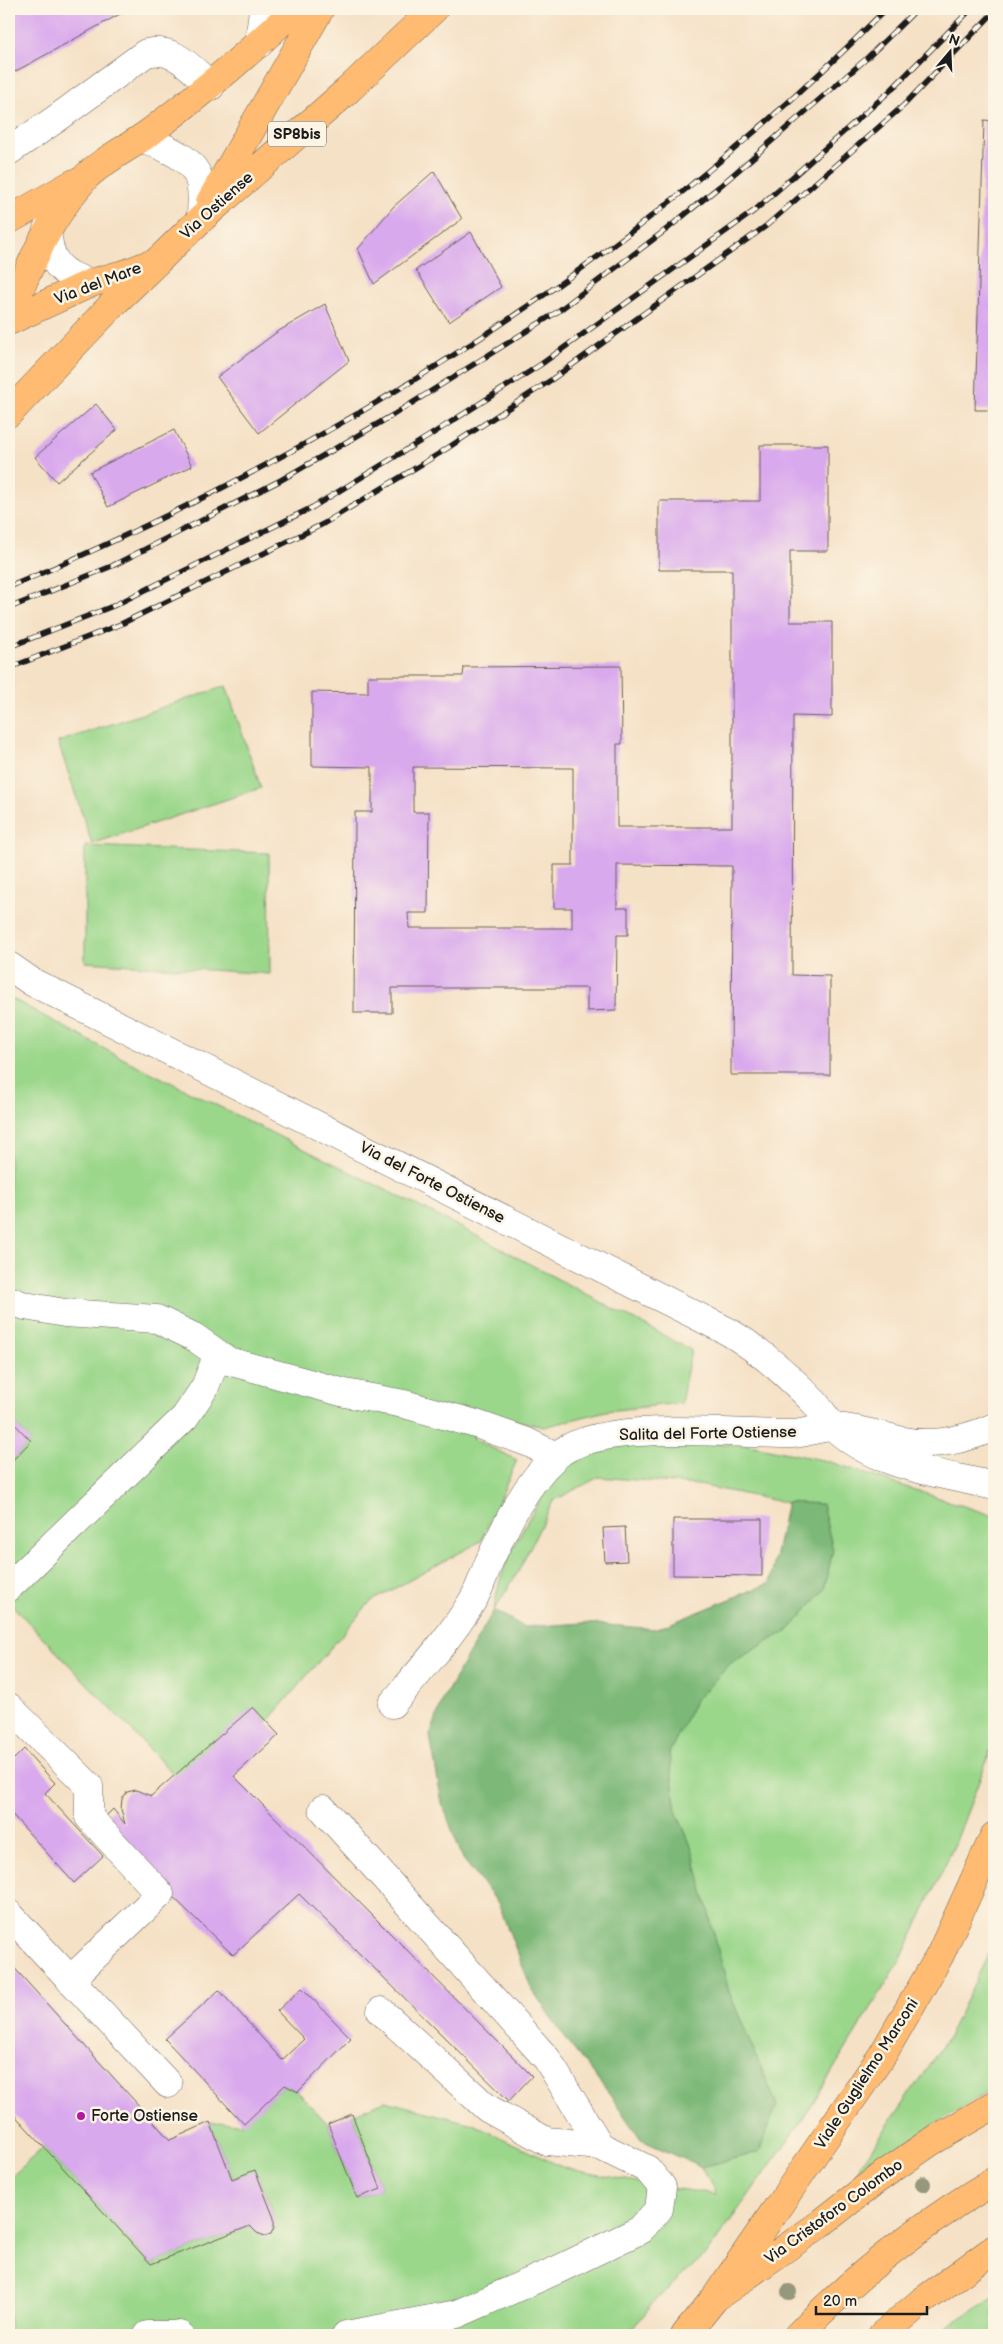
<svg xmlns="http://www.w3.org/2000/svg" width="1003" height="2344" font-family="'Balsamiq Sans',sans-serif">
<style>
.green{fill:#9bd78b;stroke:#5c7a54}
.forest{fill:#7cb877;stroke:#4c6a4a}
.building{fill:#d9a9ed;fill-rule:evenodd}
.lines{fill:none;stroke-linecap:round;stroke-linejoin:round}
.minor-casing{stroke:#686158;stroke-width:29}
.major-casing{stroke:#686158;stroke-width:29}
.minor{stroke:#fff;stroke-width:28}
.major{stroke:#ffbb71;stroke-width:28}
.rail-casing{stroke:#1c1c1c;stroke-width:5.5}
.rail{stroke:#fcf5e5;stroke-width:4;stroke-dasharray:11;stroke-linecap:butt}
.tree{fill:#96987e}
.poi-dot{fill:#b5179e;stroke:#fcf5e5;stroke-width:2}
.labels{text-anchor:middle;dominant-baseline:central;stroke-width:5;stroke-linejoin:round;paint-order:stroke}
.shield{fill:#fcf5e5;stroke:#5f5d58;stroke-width:1}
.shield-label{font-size:15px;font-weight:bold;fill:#1c1c1c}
.street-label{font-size:16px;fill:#1c1c1c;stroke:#fcf5e5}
.poi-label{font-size:16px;fill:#1c1c1c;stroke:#fcf5e5;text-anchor:start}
</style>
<rect width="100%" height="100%" fill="#fcf5e5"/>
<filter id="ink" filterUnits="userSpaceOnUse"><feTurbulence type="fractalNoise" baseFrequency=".02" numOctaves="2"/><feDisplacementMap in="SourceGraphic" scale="10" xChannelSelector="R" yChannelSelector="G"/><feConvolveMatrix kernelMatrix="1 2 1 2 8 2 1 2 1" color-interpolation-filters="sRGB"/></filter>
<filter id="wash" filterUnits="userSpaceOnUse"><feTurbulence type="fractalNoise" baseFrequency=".0096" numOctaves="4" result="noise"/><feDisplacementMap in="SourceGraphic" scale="20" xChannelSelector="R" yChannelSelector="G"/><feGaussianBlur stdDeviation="1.12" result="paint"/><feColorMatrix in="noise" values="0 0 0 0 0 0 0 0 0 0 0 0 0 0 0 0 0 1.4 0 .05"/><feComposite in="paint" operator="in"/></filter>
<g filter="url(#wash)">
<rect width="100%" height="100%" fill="#f5e1c6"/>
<path class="green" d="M226,686L261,788L92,844L58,742Z
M85,846L269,853L270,974L85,962Z
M9,997L112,1053L462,1228L691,1350L681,1403L606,1411L544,1427L481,1412L473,1439L517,1460L481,1541L370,1602L267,1722L253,1707L175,1776L9,1602V1464L31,1441L9,1418Z
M653,1441L749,1445L827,1461L994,1516V1742L955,1844L901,1959L803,2119L708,2252L658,2298L627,2335H9V2179L44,2147L151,2264L250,2226L257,2233L265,2236L271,2233C280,2216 262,2188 255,2171L232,2179L210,2122L244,2123L285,2085L298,2092L328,2124L357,2198L381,2189L352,2114L385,2101L473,2124L564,2168L662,2187L716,2194L702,2167L657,1629L770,1583L787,1503L699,1485L599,1477L553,1501L518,1572L494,1610C496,1600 497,1589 500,1580C510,1549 546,1481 572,1462C593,1446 628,1445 653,1441Z
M994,1943V2088L855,2173L947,2039Z
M994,2297V2335H937L943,2329Z"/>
<path class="forest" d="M787,1502L822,1504L833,1550L824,1590L790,1629L731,1663L695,1701L669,1753L676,1811L692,1848L729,1992L777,2105L759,2152L702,2167L641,2140L608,2092L567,2041L531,1988L498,1903L463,1859L442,1803L430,1736L444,1697L494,1610L524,1627L583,1623L657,1629L770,1583Z"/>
<g id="blocks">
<path class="building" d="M9,9H129L9,75Z
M984,120L994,121V410H975Z
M434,171L462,219L374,284L358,249L393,207Z
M471,232L501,287L449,322L416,270Z
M325,304L349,361L259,433L217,377L277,332Z
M96,404L117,430L57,482L35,457Z
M174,430L192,466L108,507L90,472Z
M760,445H828V551H790V622H832V717L793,716L792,975L830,976V1075H731L732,866L617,865V908H628V935H617L616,1010L587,1011V988H392V1013H354L355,812H372V767L312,766V692L368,693V676H463L464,667L621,666L622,744H617V827H732V570H659V501H760ZM413,767L573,768V865H554V908H572V928H409L408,913H428L429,812H413Z
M9,1418L31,1441L9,1464Z
M673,1519H762V1576L673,1575Z
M625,1527L627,1561L605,1562L603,1528Z
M253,1707L279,1735L234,1776L532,2076L509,2101L299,1894L233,1955L98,1824L113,1809L125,1824L121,1809L122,1799L127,1792L136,1790L151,1796Z
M24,1749L55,1783L45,1793L103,1856L74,1883L9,1811V1753L14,1759Z
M9,1962L170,2140L210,2122L232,2179L255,2170L274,2218V2227L271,2234L265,2236L257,2233L250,2226L151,2264L9,2109Z
M302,1988L351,2038L298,2092L285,2085L244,2124L165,2039L219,1990L282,2060L304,2039L277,2011Z
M352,2114L381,2189L357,2198L328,2124Z"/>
</g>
</g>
<g filter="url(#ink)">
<use href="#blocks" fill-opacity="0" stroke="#686158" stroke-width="1"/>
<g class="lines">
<g class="minor-casing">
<path id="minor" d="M259,44L263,9
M143,138C164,148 195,157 200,183C203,194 201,207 201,219
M9,151L56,119L146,53C175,46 191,69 211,86
M47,229C49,261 59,274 91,283
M9,966L32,982L729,1332C761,1351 789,1376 815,1403C821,1411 827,1420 834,1427C876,1467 940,1473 994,1486
M9,1300L25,1306L65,1313L157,1319L194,1337L228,1361L345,1393L404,1404L476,1424L527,1442L556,1456
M9,1587L185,1417L205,1387L218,1354
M392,1704C420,1671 450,1638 473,1600C480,1588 484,1574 489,1562C506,1525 525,1484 555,1457C598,1417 734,1435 791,1434C806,1434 821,1426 836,1427C858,1429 878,1435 899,1440C932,1448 964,1440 994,1427
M9,1707L89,1786V1817L160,1894L70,1980
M323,1809L547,2059L600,2146
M9,1914L168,2084
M148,2335H179
M346,2335L457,2314L559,2269L640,2230L659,2209L662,2187L647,2169L600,2146L546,2141L487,2108L381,2011"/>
</g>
<g class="major-casing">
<path id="major" d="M210,202L320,9
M9,220L74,183
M9,314C33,261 45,224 85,178C98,163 135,144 153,130C203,92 250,53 295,9
M9,321L91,283L127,273L147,265
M9,413L114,303L201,219L347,91L434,9
M715,2298L883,2054L940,1955L994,1836
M685,2335L715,2298L820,2224L876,2180L929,2143L994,2105
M798,2335C855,2276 923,2223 994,2181
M882,2335L921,2302L994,2249"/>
</g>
<use href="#minor" class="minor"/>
<use href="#major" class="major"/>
<g class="rail-casing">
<path id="rail" d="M9,587C331,452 640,258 886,9
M9,608L112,566L281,480L393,415L557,312L667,229L720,186L866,59L917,9
M9,647L113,606L313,507L429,436L540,365L754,211L891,90L971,9
M9,668L121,624L323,524L440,453L551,380L766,226L904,105L994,12"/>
</g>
<use href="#rail" class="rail"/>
</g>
<g class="tree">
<circle cx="923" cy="2184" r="8"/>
<circle cx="789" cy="2292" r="8"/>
</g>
</g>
<circle class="poi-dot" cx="81" cy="2116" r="5"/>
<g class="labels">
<rect class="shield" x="268" y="121.5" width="58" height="25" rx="4"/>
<g class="shield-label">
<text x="297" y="134">SP8bis</text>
</g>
<g class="street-label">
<text transform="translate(217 206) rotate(-42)">Via Ostiense</text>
<text transform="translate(98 284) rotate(-21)">Via del Mare</text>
<text transform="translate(432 1183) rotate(27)">Via del Forte Ostiense</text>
<text transform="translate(708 1434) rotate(-1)">Salita del Forte Ostiense</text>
<text transform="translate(867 2074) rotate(-57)">Viale Guglielmo Marconi</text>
<text transform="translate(834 2212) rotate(-36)">Via Cristoforo Colombo</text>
</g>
<g class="poi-label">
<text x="91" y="2116">Forte Ostiense</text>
</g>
</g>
<rect width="1003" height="2344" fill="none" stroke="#fcf5e5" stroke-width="30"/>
<g transform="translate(950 52) rotate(19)" stroke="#fcf5e5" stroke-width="4" paint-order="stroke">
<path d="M0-4L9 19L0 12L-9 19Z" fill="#1c1c1c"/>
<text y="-8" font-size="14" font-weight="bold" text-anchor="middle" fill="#1c1c1c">N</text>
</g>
<path d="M816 2306v8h111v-8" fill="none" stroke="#1c1c1c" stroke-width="2.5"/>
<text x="823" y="2306" font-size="15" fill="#1c1c1c" stroke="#fcf5e5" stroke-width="4" paint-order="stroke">20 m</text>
</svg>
